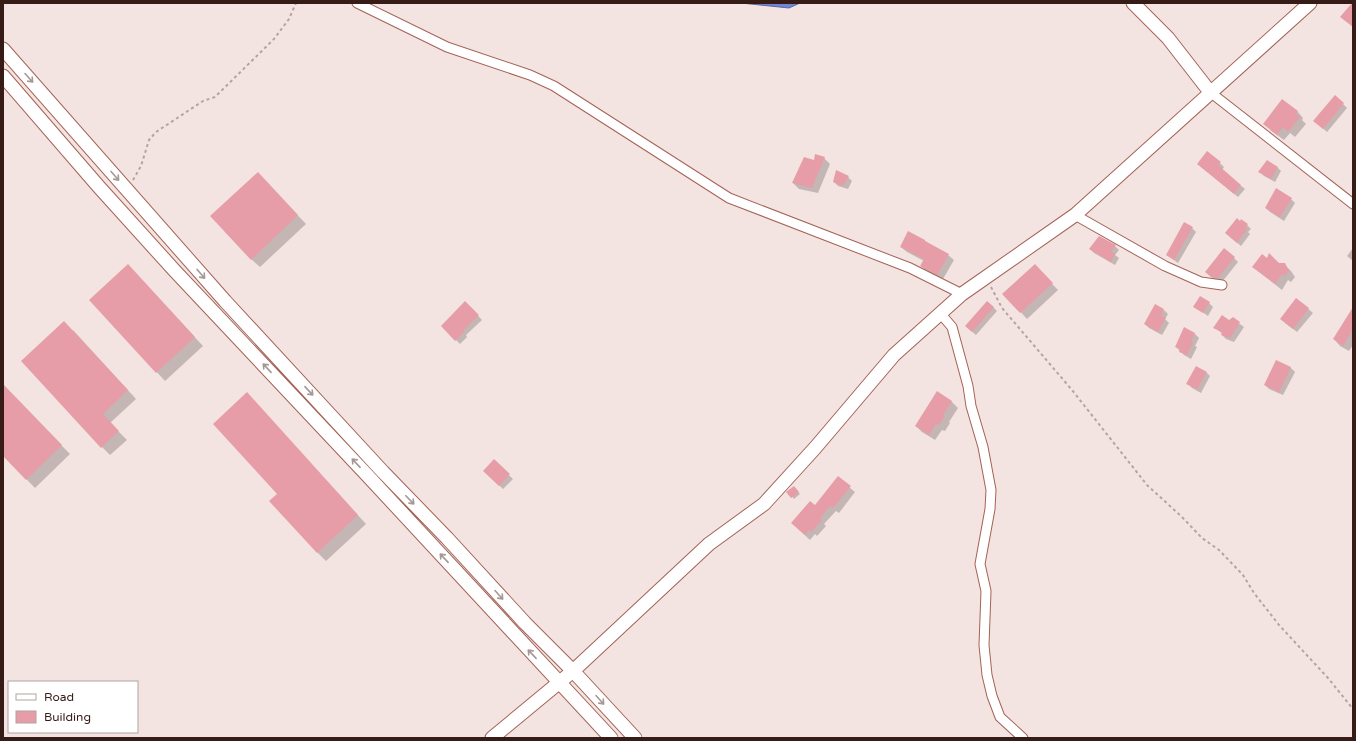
<svg xmlns="http://www.w3.org/2000/svg" width="1356" height="741" font-family="'Varela Round',sans-serif">
<style>
.water{fill:#6f86d7;stroke:#5e669d}
.shadow{fill:#0003}
.building{fill:#e79da7}
.lines{fill:none;stroke-linecap:round;stroke-linejoin:round}
.street-casing{stroke:#a46256;stroke-width:11}
.secondary-casing{stroke:#a46256;stroke-width:15}
.path{stroke:#b6a39f;stroke-width:2;stroke-dasharray:3 3;stroke-linecap:butt}
.street{stroke:#fff;stroke-width:9}
.secondary{stroke:#fff;stroke-width:13}
.oneway{stroke:#a59896}
</style>
<rect width="100%" height="100%" fill="#f4e4e1"/>
<path class="water" d="M741,3H800L789,8Z"/>
<path class="shadow" d="M1343,104L1347,108L1327,132L1319,125Z
M1297,111L1303,118L1302,120L1306,124L1295,137L1290,133L1284,140L1270,130Z
M1208,152L1224,167L1222,170L1245,189L1238,197L1198,164Z
M824,158L830,164L818,193L799,189L793,183L815,161Z
M1277,167L1281,171L1275,182L1264,176L1260,172Z
M848,177L852,181L848,189L838,186L834,182Z
M266,182L306,224L260,267L251,259Z
M1291,199L1295,203L1284,221L1270,212L1266,208Z
M1247,225L1251,229L1248,232L1250,234L1241,246L1230,237Z
M1192,228L1196,232L1178,263L1167,255Z
M1100,237L1115,246L1119,250L1115,255L1119,258L1115,265L1094,253L1090,249Z
M925,241L948,255L954,260L943,279L926,271L921,266L924,261L907,252L901,247Z
M1353,248V261L1347,256Z
M1234,258L1238,262L1222,282L1216,281L1210,276Z
M1267,259L1279,264H1284L1291,271L1295,277L1291,282L1288,280L1282,290L1253,267Z
M1041,272L1058,290L1027,319L1004,294Z
M136,274L203,346L165,381L90,300Z
M1297,299L1313,313L1297,332L1285,323Z
M465,302L482,320L466,335L467,337L460,344L442,326Z
M1209,303L1213,307L1208,316L1195,307Z
M993,307L997,311L976,335L966,326Z
M1353,308V345L1349,351L1340,346L1334,339Z
M1164,310L1168,314L1165,319L1169,323L1162,335L1149,328L1145,324Z
M1233,319L1244,327L1234,342L1226,339L1222,335L1223,334L1215,328Z
M1184,329L1195,334L1199,338L1195,346L1197,347L1191,359L1184,355L1176,347Z
M73,330L136,399L110,423L127,440L110,455L102,447Z
M1276,361L1291,368L1295,372L1283,395L1269,389L1265,385Z
M1206,372L1210,376L1201,393L1192,388L1188,384Z
M3,386L70,454L35,488L3,455Z
M938,393L952,402L958,408L949,422L950,423L945,431L942,430L935,440L922,432L916,426Z
M255,402L366,524L326,561L317,552L278,494Z
M494,461L513,479L503,489L484,471Z
M838,478L855,492L839,513L836,511L824,524L826,526L817,536L815,534L810,540L797,528Z
M794,487L800,494L794,499L788,492Z"/>
<path class="building" d="M1352,3H1353V27L1340,17Z
M1335,95L1344,103L1323,129L1313,121Z
M1282,99L1298,111L1296,113L1300,117L1288,132L1283,127L1277,135L1263,124Z
M1207,151L1221,162L1218,165L1241,185L1234,194L1197,164Z
M815,154L825,157L812,188L792,183L804,157L814,160Z
M1267,160L1278,167L1271,179L1258,172Z
M836,170L849,176L843,186L833,182Z
M258,172L298,215L251,260L210,216Z
M1276,188L1292,198L1280,217L1265,208Z
M1237,218L1240,221L1241,219L1248,224L1245,228L1247,229L1237,243L1225,233Z
M1184,222L1193,227L1174,260L1166,255Z
M908,231L925,240V241L949,254L937,275L920,266L924,259L900,247Z
M1099,236L1116,245L1111,251L1115,254L1111,262L1089,249Z
M1224,248L1235,257L1218,278L1211,277L1205,272Z
M1269,253L1279,263H1285L1289,271L1285,276L1282,274L1275,284L1252,267L1262,254L1267,258Z
M128,264L195,337L156,373L89,300Z
M1035,264L1053,283L1020,313L1002,294Z
M1200,296L1210,302L1203,313L1193,307Z
M1296,298L1309,308L1293,329L1280,319Z
M465,301L479,315L463,331L464,332L455,341L441,326Z
M987,301L994,307L972,332L965,326Z
M1155,304L1164,309L1161,316L1166,318L1158,332L1144,324Z
M1353,307V329L1343,346L1333,339Z
M1222,315L1229,320L1233,317L1240,322L1230,338L1221,335L1222,332L1213,328Z
M64,321L128,390L103,414L119,431L101,448L21,361Z
M1184,327L1195,333L1191,341L1193,342L1187,355L1179,352L1180,349L1175,347Z
M1276,360L1291,367L1279,392L1264,385Z
M1196,366L1207,372L1197,389L1186,384Z
M3,384L62,445L26,480L3,456Z
M937,391L952,401L943,415L945,416L939,425L936,424L929,435L915,426Z
M247,392L358,515L317,553L269,501L277,494L213,424Z
M494,459L510,474L499,486L483,471Z
M838,476L851,486L833,508L830,506L820,518L822,520L811,532L809,530L805,535L791,523L810,501L815,505Z
M794,486L799,492L791,498L786,492Z"/>
<g class="lines">
<g class="street-casing">
<path id="street" d="M357,3L447,47L530,75L554,86L729,198L910,268L962,294
M1210,92L1353,204
M1075,215L1165,266L1201,282L1222,285
M940,313L952,327L968,386L971,406L983,447L991,490L990,509L980,564L986,591L984,645L987,675L992,696L1000,717L1023,738"/>
</g>
<g class="secondary-casing">
<path id="secondary" d="M1133,3L1168,38L1210,92
M3,49L225,301L383,472L447,538L525,623L573,671L635,738
M3,76L99,187L174,270L367,475L611,738
M492,738L573,671L709,544L764,504L815,448L894,355L962,294L1075,215L1310,3"/>
</g>
<path class="path" d="M133,180L141,166L149,140L156,132L203,101L215,97L274,39L289,19L296,3
M991,287L1002,308L1072,390L1147,485L1182,517L1202,538L1219,550L1243,575L1254,593L1279,625L1328,678L1353,709"/>
<use href="#street" class="street"/>
<use href="#secondary" class="secondary"/>
</g>
<defs><path id="oneway-shaft" d="M-6 0H5M1.5-3L5.5 0L1.5 3" fill="none" stroke-width="1.6" stroke-linecap="round" stroke-linejoin="round"/></defs>
<g class="oneway">
<use href="#oneway-shaft" transform="translate(29 78) rotate(48)"/>
<use href="#oneway-shaft" transform="translate(115 176) rotate(49)"/>
<use href="#oneway-shaft" transform="translate(201 274) rotate(49)"/>
<use href="#oneway-shaft" transform="translate(267 368) rotate(-133)"/>
<use href="#oneway-shaft" transform="translate(309 391) rotate(47)"/>
<use href="#oneway-shaft" transform="translate(356 463) rotate(-133)"/>
<use href="#oneway-shaft" transform="translate(410 500) rotate(46)"/>
<use href="#oneway-shaft" transform="translate(444 558) rotate(-133)"/>
<use href="#oneway-shaft" transform="translate(499 595) rotate(48)"/>
<use href="#oneway-shaft" transform="translate(532 654) rotate(-133)"/>
<use href="#oneway-shaft" transform="translate(600 700) rotate(48)"/>
</g>
<rect width="1356" height="741" fill="none" stroke="#361b16" stroke-width="8"/>
<rect x="8" y="681" width="130" height="52" fill="#ffffff" stroke="#afa4a2"/>
<rect x="16" y="694" width="20" height="6" fill="#ffffff" stroke="#afa4a2"/>
<text x="44" y="701" font-size="12" fill="#361b16">Road</text>
<rect x="16" y="711" width="20" height="12" fill="#e79da7" stroke="#afa4a2"/>
<text x="44" y="721" font-size="12" fill="#361b16">Building</text>
</svg>
